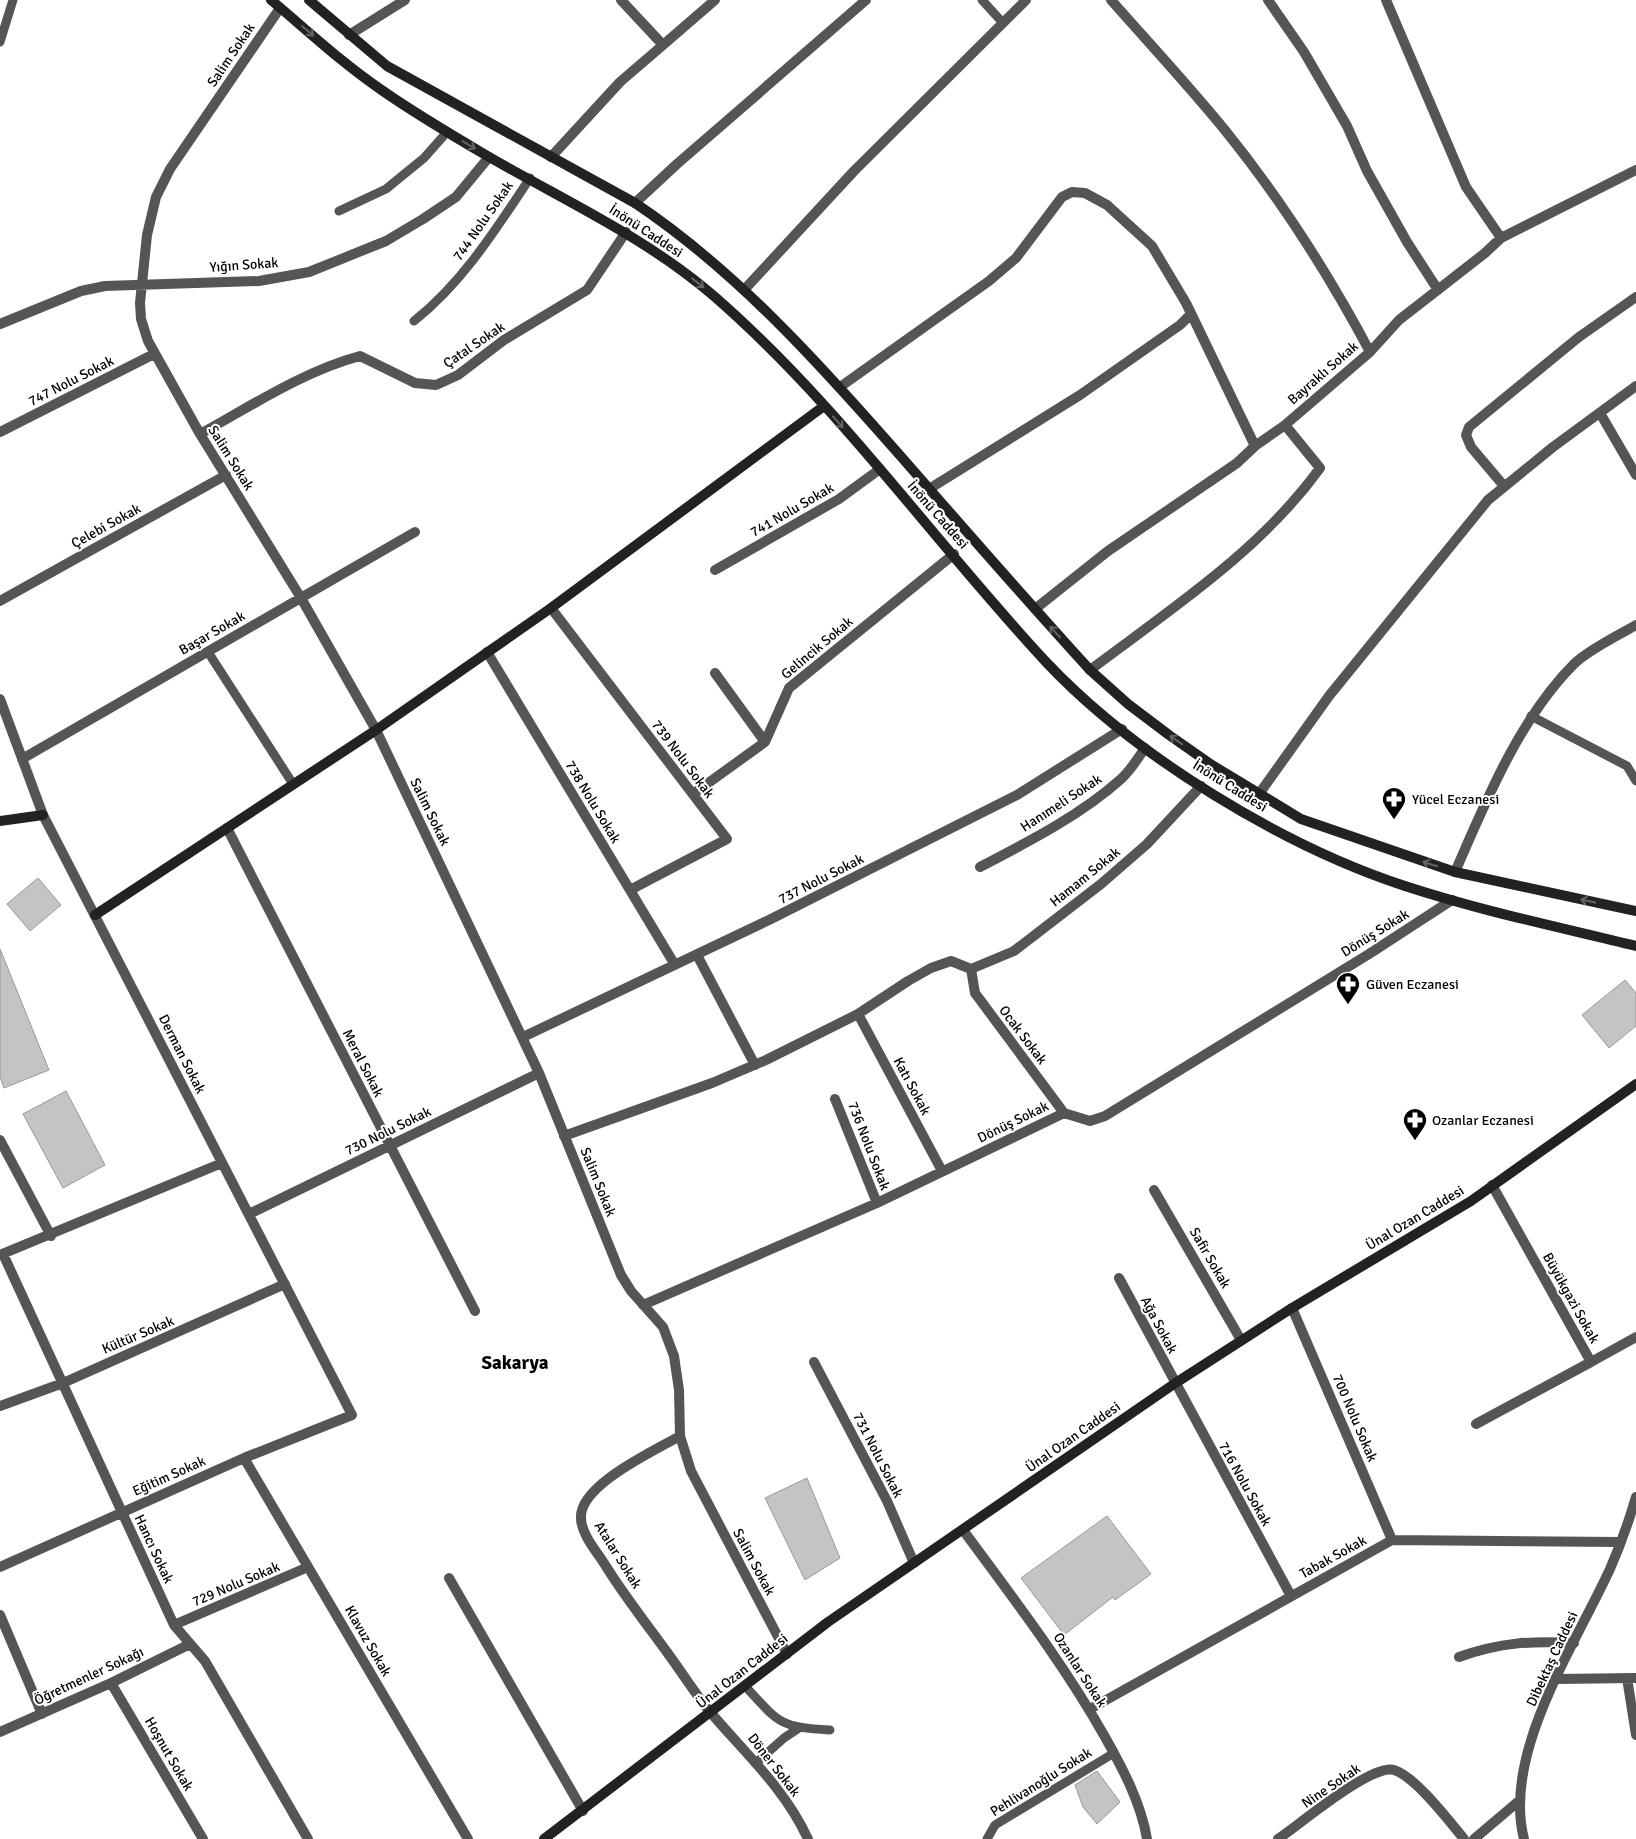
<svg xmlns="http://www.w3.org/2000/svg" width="1636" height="1839" font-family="Signika,sans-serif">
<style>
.building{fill:#c4c4c4;stroke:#999}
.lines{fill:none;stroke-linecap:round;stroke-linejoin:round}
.lane{stroke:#555;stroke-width:9}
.street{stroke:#555;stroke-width:10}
.secondary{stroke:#222;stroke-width:10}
.oneway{stroke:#646464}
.labels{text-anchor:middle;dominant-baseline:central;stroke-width:4;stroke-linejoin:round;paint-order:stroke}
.street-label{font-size:14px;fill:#000;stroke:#fff}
.poi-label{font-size:14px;fill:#000;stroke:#fff;text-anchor:start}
.district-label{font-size:19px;font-weight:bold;fill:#000;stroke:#fff}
</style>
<rect width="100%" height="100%" fill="#fff"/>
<path class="building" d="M38,878L61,905L30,931L7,904Z
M0,949L49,1070L4,1088L0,1077Z
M1625,980L1636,993V1026L1609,1048L1582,1015Z
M66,1091L105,1165L63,1188L23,1114Z
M807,1478L840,1558L805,1580L765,1498Z
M1107,1516L1151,1574L1115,1600L1113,1597L1064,1635L1021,1578Z
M1097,1771L1120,1802L1097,1824L1083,1807L1075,1785Z"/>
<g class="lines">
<path class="lane" d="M982,0L1003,23
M0,42L13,0
M339,211L386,189L424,158L447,132
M414,321C463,282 496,229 530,178
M208,652L293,784
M1531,716L1627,766L1636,781
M745,1686C779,1723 779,1727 830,1730
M757,1762L784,1738L799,1728
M987,1839L995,1825L1114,1753"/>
<path class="street" d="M621,0L663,45L715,0
M1111,0C1149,43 1188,85 1224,129C1280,198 1328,273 1370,352
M1268,0L1304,52L1347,126L1367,171L1407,242L1438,290
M1386,0L1466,187L1501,238
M280,8L170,169L156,197L147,235L140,303L141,319L148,341L200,434L301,598L376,730L539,1073L621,1275L631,1291L663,1327L674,1356L679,1390L680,1436L691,1471L787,1654
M349,35L405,0
M551,157L620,82L663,45
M635,203L677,164L866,0
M744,290L854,171L1026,0
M0,324L81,291L105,286L259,281L309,272L386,241L423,219L456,197L489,157
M840,387L989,281L1016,258L1062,197L1072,192L1085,193L1107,205L1152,246L1186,303L1255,446
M1600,413L1636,475
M0,432L154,354
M200,434C251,406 304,371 360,356L415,383L436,385L458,375L504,340L587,290L626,232
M1504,486L1471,447L1466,435L1469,427L1579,337L1636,297
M929,489L1080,395L1180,325L1191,314
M715,570L839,499L880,469
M0,601L226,475
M551,608L727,839L630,890
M1035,609L1108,551L1237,463L1255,446L1285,425L1370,352L1399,320L1485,253L1501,238L1636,170
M487,652L675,965
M1090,670C1171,609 1260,551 1320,468L1285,425
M715,673L765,742
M0,699L43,815L352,1415L244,1458L0,1567
M22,759L415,532
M693,794L765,742L789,688L954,554
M1259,794L1329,696L1488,500L1553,447L1636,386
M227,828L475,1311
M980,867C1028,842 1081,815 1121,779C1131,770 1138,758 1145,748
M1455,872C1486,801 1519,719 1574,664C1588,650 1619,635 1636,625
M697,955L755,1065
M971,969L1014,951L1101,884L1147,844L1201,786
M971,969L975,993L1064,1113
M858,1014L942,1171
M523,1037L769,920L1017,795L1122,729
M835,1099L877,1203
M564,1136L712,1083L766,1060L858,1014L908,981L931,968L951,961L971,969
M0,1140L51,1236
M1154,1190L1241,1340
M249,1214L539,1073
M3,1254L174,1625L205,1661L308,1839
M0,1255L222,1163
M1119,1278L1291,1596
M643,1305L877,1203L1064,1113L1090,1121L1105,1116L1369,954L1452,900
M1292,1308L1392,1540
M814,1362L887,1501L914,1563
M1591,1362L1636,1337
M0,1406L63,1383L285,1284
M1476,1424L1591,1362L1492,1185
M680,1436C656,1450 579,1485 581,1518C581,1535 599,1554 607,1568C626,1598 648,1626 669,1655C683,1674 696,1695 711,1713C746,1754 785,1789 808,1839
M244,1458L468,1839
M963,1530C1013,1598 1064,1664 1105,1737C1123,1769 1141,1803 1147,1839
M449,1578L583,1811
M0,1615L42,1714
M174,1625L308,1567
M1459,1657C1501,1642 1531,1641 1574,1643
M1627,1678L1636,1735
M1556,1679L1636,1678
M111,1683L203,1839
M1090,1709L1392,1540L1620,1542
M0,1732L111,1683L190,1644
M1278,1839C1299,1825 1372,1763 1394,1770C1415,1776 1450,1822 1464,1839
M1474,1839L1520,1800
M1524,1839C1502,1754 1575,1645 1610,1569C1620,1546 1629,1521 1636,1497"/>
<path class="secondary" d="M271,0C308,31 343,64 383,91C416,114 450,134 484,154C563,200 646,237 715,297C840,406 935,543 1047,663C1136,757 1283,846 1405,886C1481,911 1559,927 1636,946
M309,0L387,66L635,203C735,270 817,361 897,452C961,525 1024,598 1090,670L1128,704L1169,735L1212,765L1301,819L1455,872L1636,911
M0,821L43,815
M95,915L376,730L551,608L824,406
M544,1839L828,1622L1174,1384L1292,1308L1471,1201L1636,1084"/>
</g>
<defs><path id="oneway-shaft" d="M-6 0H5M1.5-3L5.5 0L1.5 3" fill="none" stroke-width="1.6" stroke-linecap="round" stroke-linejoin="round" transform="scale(1.25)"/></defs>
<g class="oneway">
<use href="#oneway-shaft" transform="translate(308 31) rotate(40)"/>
<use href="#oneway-shaft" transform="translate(469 145) rotate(31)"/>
<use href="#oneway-shaft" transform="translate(698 283) rotate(38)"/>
<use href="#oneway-shaft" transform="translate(838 422) rotate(48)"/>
<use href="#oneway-shaft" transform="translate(1055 632) rotate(-133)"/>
<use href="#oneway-shaft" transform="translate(1176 740) rotate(-145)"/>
<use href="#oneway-shaft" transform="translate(1430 864) rotate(-163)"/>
<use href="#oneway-shaft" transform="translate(1588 901) rotate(-168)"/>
</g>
<defs>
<g id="pharmacy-pin" transform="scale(1.25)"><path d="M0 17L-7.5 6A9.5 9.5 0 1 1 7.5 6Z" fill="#000" stroke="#fff"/><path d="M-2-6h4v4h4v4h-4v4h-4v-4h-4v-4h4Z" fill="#fff"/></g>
</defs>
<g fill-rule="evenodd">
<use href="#pharmacy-pin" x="1394" y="799"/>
<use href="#pharmacy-pin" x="1348" y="984"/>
<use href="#pharmacy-pin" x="1415" y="1120"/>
</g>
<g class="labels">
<g class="street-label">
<text transform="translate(231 55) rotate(-56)">Salim Sokak</text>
<text transform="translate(483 221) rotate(-55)">744 Nolu Sokak</text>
<text transform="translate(646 231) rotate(33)">İnönü Caddesi</text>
<text transform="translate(244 265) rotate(-4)">Yığın Sokak</text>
<text transform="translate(474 345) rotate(-34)">Çatal Sokak</text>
<text transform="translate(1323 373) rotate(-41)">Bayraklı Sokak</text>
<text transform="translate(71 381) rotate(-27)">747 Nolu Sokak</text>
<text transform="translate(231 458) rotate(58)">Salim Sokak</text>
<text transform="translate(792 510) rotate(-30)">741 Nolu Sokak</text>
<text transform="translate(938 515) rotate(49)">İnönü Caddesi</text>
<text transform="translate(106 526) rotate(-29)">Çelebi Sokak</text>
<text transform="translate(212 633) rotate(-30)">Başar Sokak</text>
<text transform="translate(817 648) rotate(-40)">Gelincik Sokak</text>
<text transform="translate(683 759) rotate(53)">739 Nolu Sokak</text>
<text transform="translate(1230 786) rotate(32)">İnönü Caddesi</text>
<text transform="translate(593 802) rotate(59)">738 Nolu Sokak</text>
<text transform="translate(1061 803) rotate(-33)">Hanımeli Sokak</text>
<text transform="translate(430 812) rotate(64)">Salim Sokak</text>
<text transform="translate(1085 877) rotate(-39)">Hamam Sokak</text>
<text transform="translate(821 879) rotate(-27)">737 Nolu Sokak</text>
<text transform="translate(1375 933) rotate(-32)">Dönüş Sokak</text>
<text transform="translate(1023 1035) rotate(53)">Ocak Sokak</text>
<text transform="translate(182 1054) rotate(63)">Derman Sokak</text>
<text transform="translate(363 1063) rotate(63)">Meral Sokak</text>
<text transform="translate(912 1086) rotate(62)">Katı Sokak</text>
<text transform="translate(1013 1122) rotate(-26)">Dönüş Sokak</text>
<text transform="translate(388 1131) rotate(-26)">730 Nolu Sokak</text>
<text transform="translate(869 1146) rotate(69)">736 Nolu Sokak</text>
<text transform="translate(598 1182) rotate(68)">Salim Sokak</text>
<text transform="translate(1415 1218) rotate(-31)">Ünal Ozan Caddesi</text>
<text transform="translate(1210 1258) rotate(60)">Safir Sokak</text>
<text transform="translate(1571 1298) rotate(61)">Büyükgazi Sokak</text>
<text transform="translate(1159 1325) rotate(62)">Ağa Sokak</text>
<text transform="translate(138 1335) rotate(-23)">Kültür Sokak</text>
<text transform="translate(1355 1418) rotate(67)">700 Nolu Sokak</text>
<text transform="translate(1073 1437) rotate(-35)">Ünal Ozan Caddesi</text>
<text transform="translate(878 1455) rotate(63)">731 Nolu Sokak</text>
<text transform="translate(169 1476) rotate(-24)">Eğitim Sokak</text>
<text transform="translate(1245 1484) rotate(61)">716 Nolu Sokak</text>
<text transform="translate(154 1549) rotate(65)">Hancı Sokak</text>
<text transform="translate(618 1555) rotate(58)">Atalar Sokak</text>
<text transform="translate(1333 1557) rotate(-29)">Tabak Sokak</text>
<text transform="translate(754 1562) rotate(62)">Salim Sokak</text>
<text transform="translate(236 1584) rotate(-23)">729 Nolu Sokak</text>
<text transform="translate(368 1641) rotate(60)">Klavuz Sokak</text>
<text transform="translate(1552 1659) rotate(-65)">Dibektaş Caddesi</text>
<text transform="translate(1080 1670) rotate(57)">Ozanlar Sokak</text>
<text transform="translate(742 1671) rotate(-38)">Ünal Ozan Caddesi</text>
<text transform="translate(89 1676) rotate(-25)">Öğretmenler Sokağı</text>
<text transform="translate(169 1754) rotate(60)">Hoşnut Sokak</text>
<text transform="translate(774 1765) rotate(52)">Döner Sokak</text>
<text transform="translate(1041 1782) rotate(-32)">Pehlivanoğlu Sokak</text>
<text transform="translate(1331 1786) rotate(-34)">Nine Sokak</text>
</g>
<g class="poi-label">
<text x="1412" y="799">Yücel Eczanesi</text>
<text x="1366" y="984">Güven Eczanesi</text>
<text x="1432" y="1120">Ozanlar Eczanesi</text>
</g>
<g class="district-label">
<text x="515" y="1363">Sakarya</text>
</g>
</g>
</svg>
